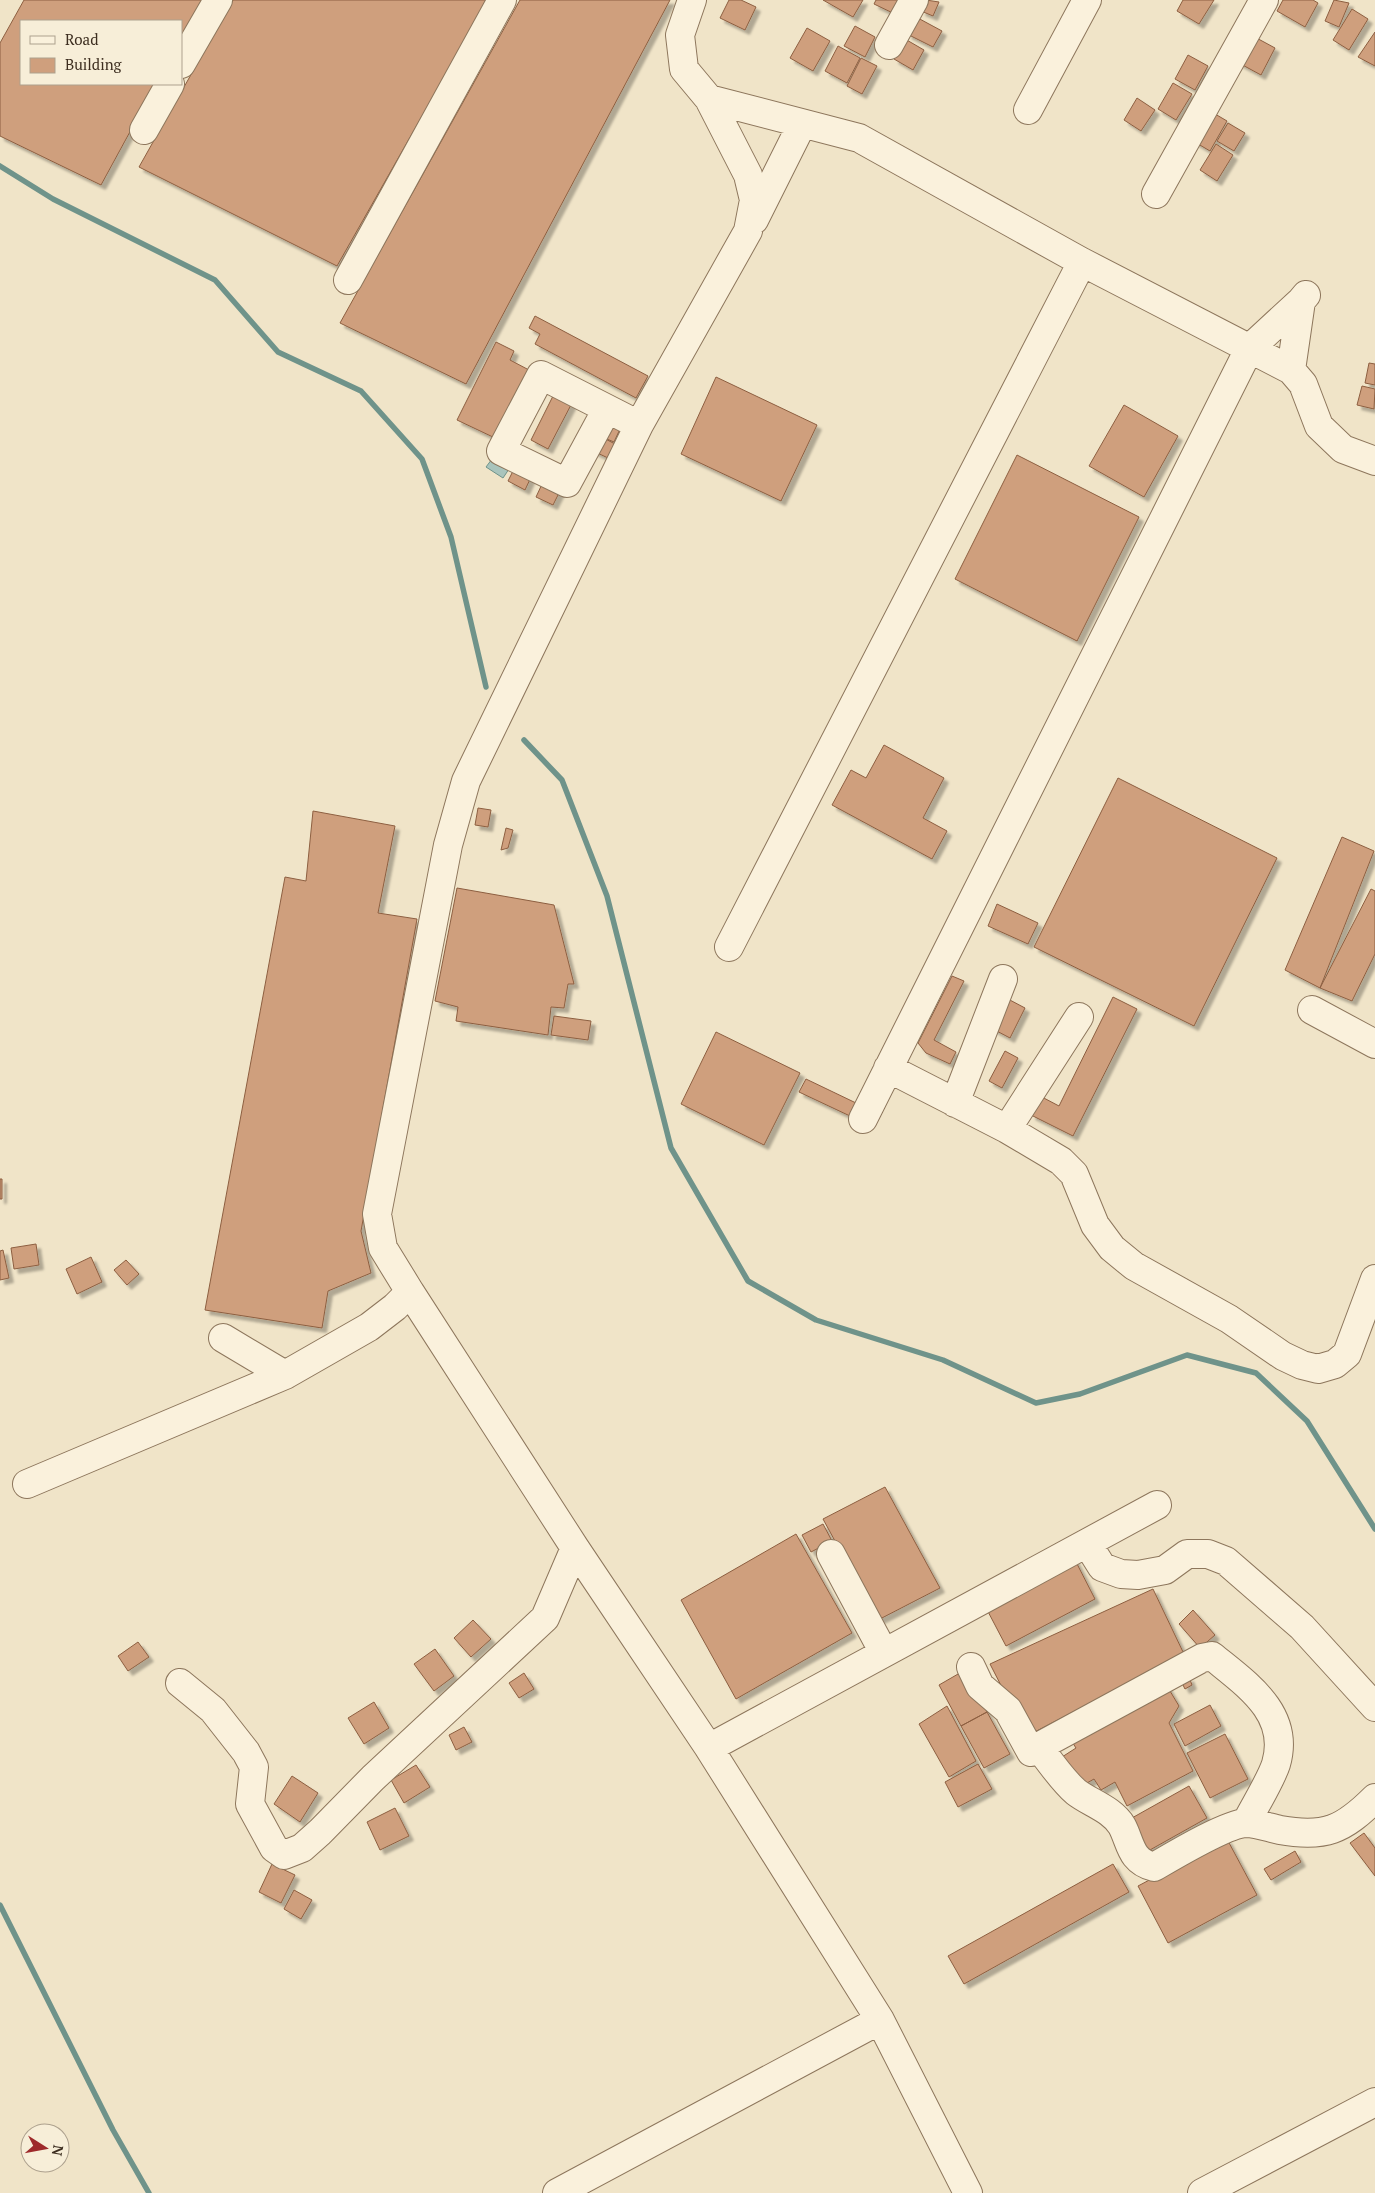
<svg xmlns="http://www.w3.org/2000/svg" width="1375" height="2193" font-family="'PT Serif',serif">
<style>
.water{fill:#a9c4bc;stroke:#6f938a}
.lines{fill:none;stroke-linecap:round;stroke-linejoin:round}
.stream{stroke:#6f938a;stroke-width:5.5}
.building{fill:#cf9f7d;stroke:#8d5f41;filter:url(#shadow)}
.minor-casing{stroke:#8d765c;stroke-width:30}
.minor{stroke:#faf1dc;stroke-width:28}
</style>
<defs>
<filter id="shadow"><feDropShadow dx="4.5" dy="4.5" stdDeviation="1" flood-color="#0004"/></filter>
</defs>
<rect width="100%" height="100%" fill="#f0e4c8"/>
<path class="water" d="M492,459L509,469L503,478L486,467Z"/>
<g class="lines">
<path class="stream" d="M0,166L53,199L215,280L278,352L361,391L422,459L451,537L486,687
M524,740L562,780L607,896L671,1148L748,1281L816,1320L943,1360L1036,1403L1080,1394L1187,1355L1256,1373L1307,1421L1375,1529
M0,1905L113,2130L149,2193"/>
</g>
<path class="building" d="M24,0H202L181,38V21H21V84H156L101,185L0,136V43Z
M233,0H488L337,266L139,167Z
M520,0H670L466,384L340,323Z
M729,0H741L756,7L745,30L720,18Z
M823,0H863L853,17Z
M876,0H904L897,15L874,4Z
M926,0L939,2L933,16L921,11Z
M1183,0H1214L1199,24L1177,11Z
M1283,0H1313L1318,3L1305,27L1277,11Z
M1334,0L1349,3L1339,27L1325,21Z
M1352,9L1368,19L1349,50L1333,40Z
M916,17L942,31L933,47L907,34Z
M855,26L875,37L865,57L844,46Z
M807,28L830,41L813,71L790,58Z
M1375,32V66L1358,57Z
M1251,35L1275,48L1261,75L1237,62Z
M905,39L924,50L913,70L894,59Z
M838,46L860,58L847,83L825,71Z
M1188,55L1208,66L1195,90L1175,79Z
M861,58L877,66L862,94L847,86Z
M1173,83L1192,94L1176,120L1158,109Z
M1137,98L1155,110L1141,131L1124,120Z
M1210,111L1227,121L1210,151L1193,141Z
M1228,123L1245,133L1234,151L1217,141Z
M1216,144L1233,155L1217,181L1200,170Z
M535,316L648,376L636,398L535,344L540,334L529,328Z
M496,342L514,351L510,360L529,370L495,438L457,420Z
M1369,363L1375,364V385L1365,383Z
M716,377L817,425L781,501L681,454Z
M1362,386L1375,389L1374,409L1357,405Z
M554,394L572,403L548,449L531,440Z
M1124,405L1178,436L1144,497L1089,466Z
M609,423L620,429L614,442L602,437Z
M598,435L615,444L608,458L591,450Z
M1017,455L1139,517L1077,641L955,579Z
M515,467L532,475L525,490L508,481Z
M543,482L560,491L553,505L536,497Z
M884,745L944,778L923,818L947,831L932,859L832,805L851,770L866,778Z
M1118,778L1277,858L1194,1026L1034,947Z
M478,808L491,810L488,827L475,825Z
M313,811L395,826L378,913L417,919L361,1231L371,1273L328,1291L322,1328L205,1310L285,877L306,881Z
M506,828L513,830L508,848L501,850Z
M1342,837L1374,851L1320,988L1285,970Z
M457,888L554,905L574,984H568L564,1008L551,1007L548,1035L456,1021L458,1007L435,1001Z
M1371,889L1375,891V954L1352,1001L1320,988Z
M997,904L1038,923L1028,944L988,926Z
M952,976L964,981L934,1040L956,1052L950,1064L926,1053L918,1043Z
M1113,997L1137,1009L1073,1136L1031,1115L1040,1096L1059,1106Z
M1006,998L1025,1008L1010,1038L991,1028Z
M554,1016L591,1021L588,1040L551,1035Z
M716,1032L800,1073L764,1145L681,1104Z
M1005,1051L1018,1058L1002,1088L989,1081Z
M806,1079L856,1103L850,1116L799,1092Z
M0,1179H2V1199H0Z
M36,1244L39,1265L14,1269L11,1248Z
M3,1250L9,1278L0,1280V1251Z
M91,1257L102,1282L77,1294L66,1269Z
M126,1260L139,1274L127,1285L114,1270Z
M885,1487L940,1588L878,1620L823,1519Z
M823,1524L832,1541L811,1552L802,1535Z
M796,1534L852,1633L736,1699L681,1600Z
M1074,1558L1095,1599L1006,1646L984,1604Z
M1153,1589L1184,1654L1027,1736L990,1664Z
M1193,1610L1215,1635L1200,1648L1179,1624Z
M473,1620L491,1639L471,1657L454,1638Z
M138,1642L149,1657L128,1671L118,1656Z
M435,1649L454,1676L434,1691L414,1664Z
M965,1670L987,1712L961,1726L939,1685Z
M524,1673L534,1689L519,1698L509,1683Z
M1189,1677L1192,1685L1185,1689L1181,1681Z
M1164,1681L1179,1706L1169,1723L1193,1771L1127,1806L1115,1782L1101,1790L1094,1779L1080,1787L1062,1757L1076,1748L1069,1737Z
M374,1702L389,1728L364,1744L348,1718Z
M1210,1705L1221,1726L1185,1746L1174,1724Z
M947,1706L976,1761L949,1777L919,1724Z
M987,1712L1010,1754L984,1768L961,1726Z
M464,1727L472,1742L456,1750L449,1735Z
M1225,1734L1248,1779L1210,1798L1187,1753Z
M978,1764L992,1789L958,1807L945,1782Z
M416,1765L430,1787L404,1803L391,1780Z
M292,1776L318,1793L300,1822L274,1804Z
M1189,1786L1207,1818L1141,1855L1123,1823Z
M395,1808L409,1836L380,1850L367,1822Z
M1364,1833L1375,1848V1876L1350,1843Z
M1227,1839L1257,1895L1168,1943L1138,1886Z
M1295,1851L1301,1862L1271,1880L1264,1869Z
M272,1864L295,1875L281,1903L259,1892Z
M1113,1864L1129,1892L964,1984L948,1956Z
M294,1890L312,1900L301,1919L284,1909Z"/>
<g class="lines">
<g class="minor-casing">
<path id="minor" d="M692,0L680,35L684,69L709,99L748,175L754,200L748,231L639,425L466,781L448,845L377,1214L383,1248L410,1292L575,1548L709,1748L880,2020L968,2193
M889,45L914,0
M181,64L218,0
M709,99L859,138L1082,262L1291,370L1303,384L1319,426L1343,449L1375,461
M1028,110L1087,0
M144,130L170,84
M1156,194L1264,0
M754,220L802,124
M348,280L502,0
M1291,370L1301,301L1306,295
M607,409L567,483L501,451L541,375L639,425
M729,947L1082,262
M1312,1010L1375,1044
M888,1068L1007,1129L1061,1161L1074,1174L1095,1225L1112,1248L1134,1266L1229,1319L1283,1356L1302,1365L1318,1369L1335,1364L1347,1354L1375,1279
M955,1103L1003,979
M863,1119L1249,349L1301,301
M1007,1129L1079,1017
M223,1338L285,1375
M27,1484L285,1375L369,1327L395,1307L410,1292
M1087,1543L1102,1567L1121,1574L1138,1575L1165,1570L1187,1554H1208L1226,1561L1302,1627L1375,1707
M831,1554L884,1653
M971,1667L980,1686L1008,1710L1031,1752L1038,1747C1051,1762 1061,1779 1076,1792C1090,1803 1112,1809 1122,1826C1131,1843 1130,1861 1154,1867C1173,1856 1226,1824 1246,1823C1257,1823 1270,1828 1280,1830C1325,1838 1343,1830 1375,1798
M180,1683L213,1710L246,1752L254,1767L250,1804L274,1848L284,1855L302,1848L320,1832L373,1778L545,1618L575,1548
M1038,1747L1202,1658L1212,1656C1246,1684 1291,1713 1276,1764C1271,1780 1254,1807 1246,1823
M709,1748L1157,1505
M557,2193L880,2020
M1202,2193L1375,2102"/>
</g>
<use href="#minor" class="minor"/>
</g>
<rect x="20" y="20" width="162" height="65" fill="#f7eed8" stroke="#ada18e"/>
<rect x="30" y="36" width="25" height="8" fill="#faf1dc" stroke="#ada18e"/>
<text x="65" y="45" font-size="15" fill="#3d2e20">Road</text>
<rect x="30" y="58" width="25" height="15" fill="#cf9f7d" stroke="#ada18e"/>
<text x="65" y="70" font-size="15" fill="#3d2e20">Building</text>
<g transform="translate(45 2148) rotate(101)"><circle r="24" fill="#f7eed8" stroke="#ada18e"/>
<path d="M0-4L9 19L0 12L-9 19Z" fill="#9e2a2b"/>
<text y="-8" font-size="14" font-weight="bold" text-anchor="middle" fill="#3d2e20">N</text>
</g>
</svg>
